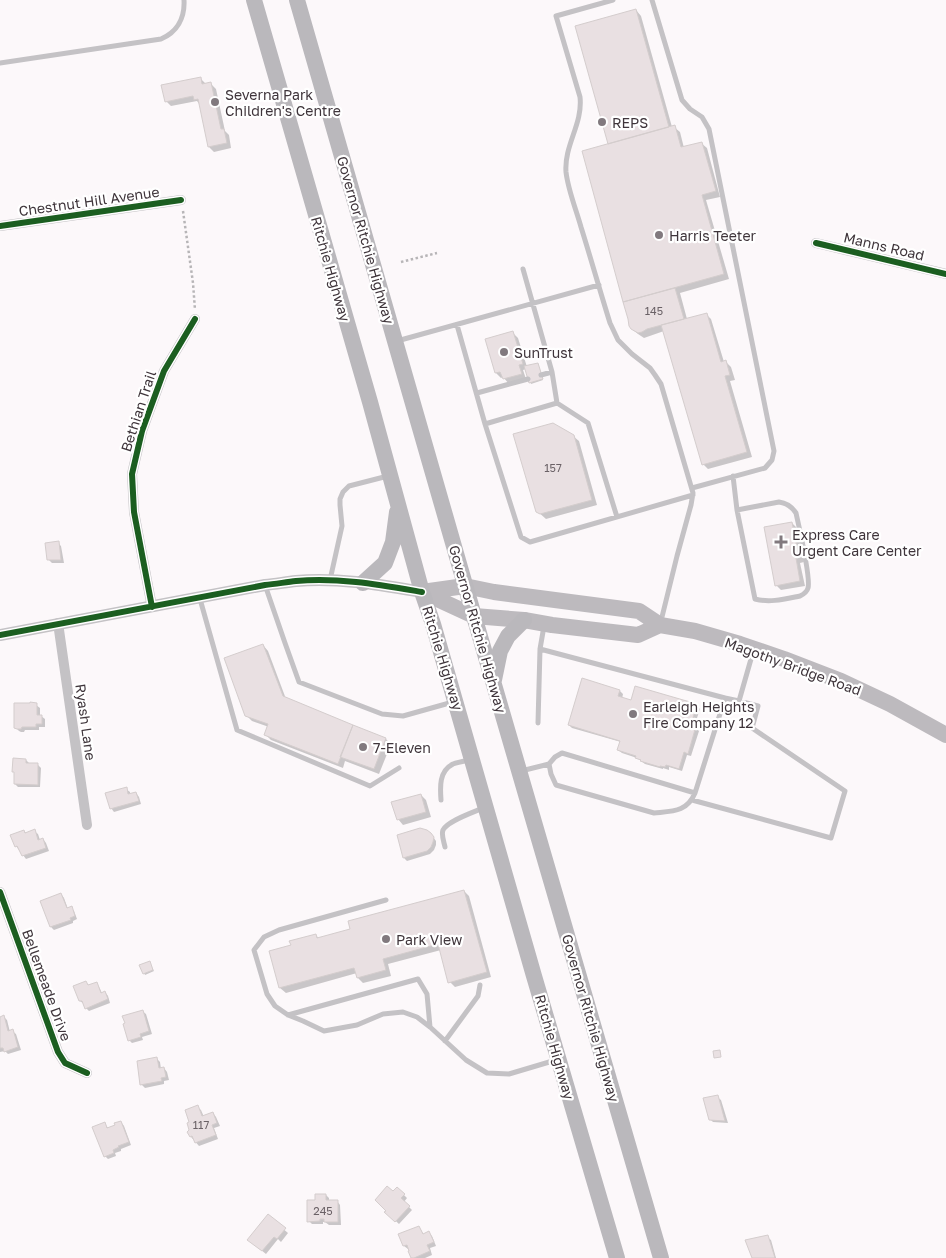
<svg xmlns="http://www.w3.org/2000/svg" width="946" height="1258" font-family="'Golos Text',sans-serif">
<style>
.shadow{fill:#0003}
.building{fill:#e9e0e2;stroke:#d4cdcd}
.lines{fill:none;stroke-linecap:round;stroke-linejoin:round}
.path{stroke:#b7b5b7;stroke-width:2.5;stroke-dasharray:2.5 2.5;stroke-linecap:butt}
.service{stroke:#c4c2c5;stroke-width:5}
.minor{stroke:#c4c2c5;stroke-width:10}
.tertiary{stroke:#c4c2c5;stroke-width:12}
.primary{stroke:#bdbabe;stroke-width:16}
.trunk{stroke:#bab8bc;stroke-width:16}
.cycleway-casing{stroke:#fff;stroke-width:9}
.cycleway{stroke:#1b5e20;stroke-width:6}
.poi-dot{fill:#81797e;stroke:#fff;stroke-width:2}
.labels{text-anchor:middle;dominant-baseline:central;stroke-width:4.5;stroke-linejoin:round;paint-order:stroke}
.number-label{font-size:11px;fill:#6a6166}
.poi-label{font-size:14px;fill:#3f353b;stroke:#fff;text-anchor:start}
.street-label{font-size:14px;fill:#3f353b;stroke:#fff}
</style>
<rect width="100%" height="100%" fill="#fcf8fa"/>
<path class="shadow" d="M636,10L641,16L672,127H674L680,132L684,148L701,143L707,148L720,197L706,200L729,279L680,293L687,319L706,314L711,319L724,362H726L731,367L735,380L730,381L752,457L708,469L703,464L664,331L644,338L638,334L632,329L583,152L609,145Z
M201,79L206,84H211L216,89L225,131L229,135L231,148L214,152L209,147L200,105L197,101L171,106L166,101Z
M513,333L518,338L527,367L538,364L543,380L531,384L526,369L523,370L526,379L509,384L503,377L501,378L496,373Z
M573,436L579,441L597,505L546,519L537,511Z
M792,523L797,528L804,562L800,563L805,586L781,590L776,585Z
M58,543L61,546L64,563H52L49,560Z
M263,645L268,651L286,699L386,739L391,744L379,774L345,761L343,768L271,740L266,735L269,727L252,721L246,715Z
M583,680L620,691L623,694L622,699L631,701L696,705L700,709L694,727L699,731L691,756L687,755L682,771L669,767V770L663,768V769L645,764L637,758L622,753L618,750L621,742L572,728L569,725Z
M36,705L40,708V716H41L45,719V727H39V730H25L24,732H21L19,731L15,727Z
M26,760L29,763L37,764L41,768L40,787H18L15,784Z
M126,789L130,792V795L136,793L139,797L141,804L114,812L111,808Z
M421,795L426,800L431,817L403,825L398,819Z
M24,831L27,834L34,831L38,834L40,840L43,839L46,843L49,851L26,859L16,846Z
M431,834L436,841V845L434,850L430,854L407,861L404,858L399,835Z
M464,891L469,896L491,977L455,987L450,982L441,950L388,964L391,976L363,983L358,978L357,973L286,993L280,988L292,946L316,935L319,939L352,930Z
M61,894L64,898L68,909L71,908L74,911L77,919L73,921V923L54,930L51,927Z
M150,964L154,971L145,975L144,973Z
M86,983L90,986L96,984L99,987L102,993L105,992L108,996L110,1003L89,1011L86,1008L84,1004L80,1001Z
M142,1011L146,1014L152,1034L142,1037L143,1040L132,1043L129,1040Z
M4,1017L7,1020L10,1032L12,1031L16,1034L21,1050L8,1054L5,1051L0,1052V1018Z
M156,1058L160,1062L161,1069L164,1068L167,1072L169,1080L164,1081V1084L145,1088L141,1084Z
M717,1097L721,1100L728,1123L713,1122L710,1119Z
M197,1107L201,1110L204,1117L213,1113L216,1117L220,1126L214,1128L218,1139L199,1146L191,1137Z
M121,1122L124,1126L131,1145L121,1149V1151L115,1153L116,1156L108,1159L105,1156V1124L109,1129L117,1126Z
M397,1188L407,1198L404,1202L412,1210L399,1224L386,1212L393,1193Z
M326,1195L329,1198V1202L337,1201L340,1205L341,1225H329L325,1222H323V1224H312L309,1221L316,1202Z
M268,1216L288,1233L281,1242L278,1239L266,1254L252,1243Z
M419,1227L424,1235L428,1233L432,1236L436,1246L430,1248L432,1255L425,1258H412L410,1248L408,1249L404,1246Z
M767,1237L771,1240L776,1258H753Z"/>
<path class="building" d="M636,9L669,127L608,144L575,26Z
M201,77L202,84L211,82L221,129H224L227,143L208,147L198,99L194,100L193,96L165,102L161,85Z
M675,125L681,147L702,142L716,191L702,195L724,274L623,302L582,151Z
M675,288L684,319L647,329L642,332L638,333L631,329L629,326L628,319L623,302Z
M707,313L721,362L726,360L730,375L725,376L747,452L702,465L661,325Z
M513,331L523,364L519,365L522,374L503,379L500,372L495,373L485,339Z
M538,363L543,379L529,383L524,366Z
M553,423L574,435L592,500L540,514L536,512L513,434Z
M792,522L799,557L796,558L800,581L775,586L764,527Z
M59,541L61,560H47L45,543Z
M263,644L283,696L353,725L338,764L264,735L268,724L245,716L224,658Z
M582,678L620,690L618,696L631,700L635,686L697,704L691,725L696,726L688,754L684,752L679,769L666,765L665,767L660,766V767L640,761L641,760L635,758L636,756L617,750L620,741L568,725Z
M30,702L37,703V715H42V724H36V727H22L21,729H17L14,728V703H30Z
M353,725L386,738L374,769L340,757Z
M13,758L26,759V763H38V785L14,784V772H12Z
M127,787L128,794L136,792L139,801L110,809L105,793Z
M421,794L426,812L397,820L391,802Z
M420,828L427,830L431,833L434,837L433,842L431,847L427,851L403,858L397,835Z
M35,829L38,840L43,838L46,848L22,856L17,846L15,847L10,835L24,830L25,833Z
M464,890L487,972L448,983L438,944L383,959L386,970L357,978L354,968L279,988L269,951L291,945L289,941L316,934L317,938L350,929L348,921Z
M61,893L67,908L72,906L75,916L70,918L71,920L50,927L40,901Z
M150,961L153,970L143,974L139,965Z
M86,981L88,985L97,982L101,993L105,991L108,999L85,1009L82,1001H79L73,986Z
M143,1010L149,1031L140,1034L141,1037L128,1041L123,1024L125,1023L122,1016Z
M4,1015L8,1031L13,1029L18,1047L4,1052L3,1048H0V1017Z
M720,1050L721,1057L714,1058L713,1051Z
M157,1057L159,1068L164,1067L166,1077L161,1078L162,1081L140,1085L137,1061Z
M718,1095L725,1121L709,1120L703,1098Z
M198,1105L202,1116L213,1112L217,1123L212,1125L216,1135L195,1143L192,1136L190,1137L187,1132L189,1130L187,1123L189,1122L185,1110Z
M121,1121L129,1142L118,1146L119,1147L113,1150L114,1153L104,1157L92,1127L105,1122L107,1128L115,1125L114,1123Z
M387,1186L393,1191L397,1187L405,1194L401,1198L410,1206L395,1222L384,1212L386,1211L375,1200Z
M315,1194H326V1200H338V1222H324V1219H320V1221L307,1222V1200H315Z
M268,1214L286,1228L277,1239L274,1237L262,1251L247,1240Z
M419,1226L423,1234L429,1231L434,1242L427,1245L430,1251L414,1258H411L408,1251H409L407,1245L403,1246L398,1234Z
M768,1235L775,1258H752L745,1240Z"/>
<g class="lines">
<path class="path" d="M183,211L193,283L195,310
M401,262L437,253"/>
<path class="service" d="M613,0L556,16L580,97C583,124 564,145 566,172C568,190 576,209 581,227C591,259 600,291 610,323L618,340L632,354L650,368L655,375L661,384L693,493L691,505L677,556L661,621
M652,0L682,100L690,109L702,117L709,129L774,451L772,460L765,468L692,488
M0,63L161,39C177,32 185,18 184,0
M523,269L552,372L557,403L588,423L617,517
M457,325L485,424L521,537L530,542L693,495
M397,341L599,285
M541,375L552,372
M477,393L528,379
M485,424L557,403
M733,476L737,510L755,599C770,603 785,599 800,596C804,594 807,592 808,588C811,578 799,527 796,513C792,507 787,503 779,502L737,510
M330,580L342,526L340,505V499L343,492L349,486L388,476
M265,585L285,643L299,682L382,714L403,716L453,702
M200,599L237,730L370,786L399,768
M544,626L540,649L725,698
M538,723L540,649
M521,771L549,764
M695,793L562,753L555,757L549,764L551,774L556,785L654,813C673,811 687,812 695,793L725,698L739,701L753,652
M441,800C440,787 439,771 453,764C458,762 464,761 469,760
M692,800L831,838L845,791L752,728L758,706L739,701
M445,847C444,842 441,835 443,830C447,821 474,812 483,808
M386,900L279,930L264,937L254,950L267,994L275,1006L288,1015L303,1021L324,1031L357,1025L383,1014L403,1012L417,1017L430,1027L466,1060L487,1073L509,1074L556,1060
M288,1015L418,979L427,994L430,1027
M445,1041L478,996L480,985"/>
<path class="minor" d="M0,226L181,200
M816,243L946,274
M152,607L134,512L132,474L142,431L164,371L195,319
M58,623L87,825
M0,892L58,1052L65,1063L87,1073"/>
<path class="tertiary" d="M0,635L265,585C276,584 286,582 296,581C338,577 381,585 422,592"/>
<path class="primary" d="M422,592L465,586L494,592L639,611L660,625L695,631L740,644L784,659L841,681L890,704L946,735
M422,592L474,616L524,620L552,625L638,635L660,625"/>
<path class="trunk" d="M254,0L370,402L422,592L433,624L534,976L617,1258
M297,0L474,616L661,1258
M363,583L385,563L393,542L397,512
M494,680L500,651L508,636L524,620"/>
<g class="cycleway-casing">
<path id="cycleway" d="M0,226L181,200
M816,243L946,274
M152,607L134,512L132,474L142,431L164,371L195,319
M0,635L265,585C276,584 286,582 296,581C338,577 381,585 422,592
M0,892L58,1052L65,1063L87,1073"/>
</g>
<use href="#cycleway" class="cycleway"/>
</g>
<g class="poi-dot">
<circle cx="215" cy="102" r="5"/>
<circle cx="602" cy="122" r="5"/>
<circle cx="659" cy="235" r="5"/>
<circle cx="504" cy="352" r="5"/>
<path d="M778.5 534.5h5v5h5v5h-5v5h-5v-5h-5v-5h5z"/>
<circle cx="633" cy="714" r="5"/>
<circle cx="363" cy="747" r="5"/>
<circle cx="386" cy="939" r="5"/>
</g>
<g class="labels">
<g class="number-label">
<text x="654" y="310">145</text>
<text x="553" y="467">157</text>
<text x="201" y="1124">117</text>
<text x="323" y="1210">245</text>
</g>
<g class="poi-label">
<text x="225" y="94">Severna Park<tspan x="225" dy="16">Children's Centre</tspan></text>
<text x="612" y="122">REPS</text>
<text x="669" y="235">Harris Teeter</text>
<text x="514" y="352">SunTrust</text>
<text x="792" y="534">Express Care<tspan x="792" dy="16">Urgent Care Center</tspan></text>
<text x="643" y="706">Earleigh Heights<tspan x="643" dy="16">Fire Company 12</tspan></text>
<text x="373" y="747">7-Eleven</text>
<text x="396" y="939">Park View</text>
</g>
<g class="street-label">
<text transform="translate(89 201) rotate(-8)">Chestnut Hill Avenue</text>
<text transform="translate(366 240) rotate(74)">Governor Ritchie Highway</text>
<text transform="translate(884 246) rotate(13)">Manns Road</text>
<text transform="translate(331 269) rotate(74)">Ritchie Highway</text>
<text transform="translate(138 411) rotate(-72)">Bethian Trail</text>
<text transform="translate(478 629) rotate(74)">Governor Ritchie Highway</text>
<text transform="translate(443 658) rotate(73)">Ritchie Highway</text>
<text transform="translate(793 666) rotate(20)">Magothy Bridge Road</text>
<text transform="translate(86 722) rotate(82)">Ryash Lane</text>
<text transform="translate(47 985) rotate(70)">Bellemeade Drive</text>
<text transform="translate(591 1018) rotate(74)">Governor Ritchie Highway</text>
<text transform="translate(555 1047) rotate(74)">Ritchie Highway</text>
</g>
</g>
</svg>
